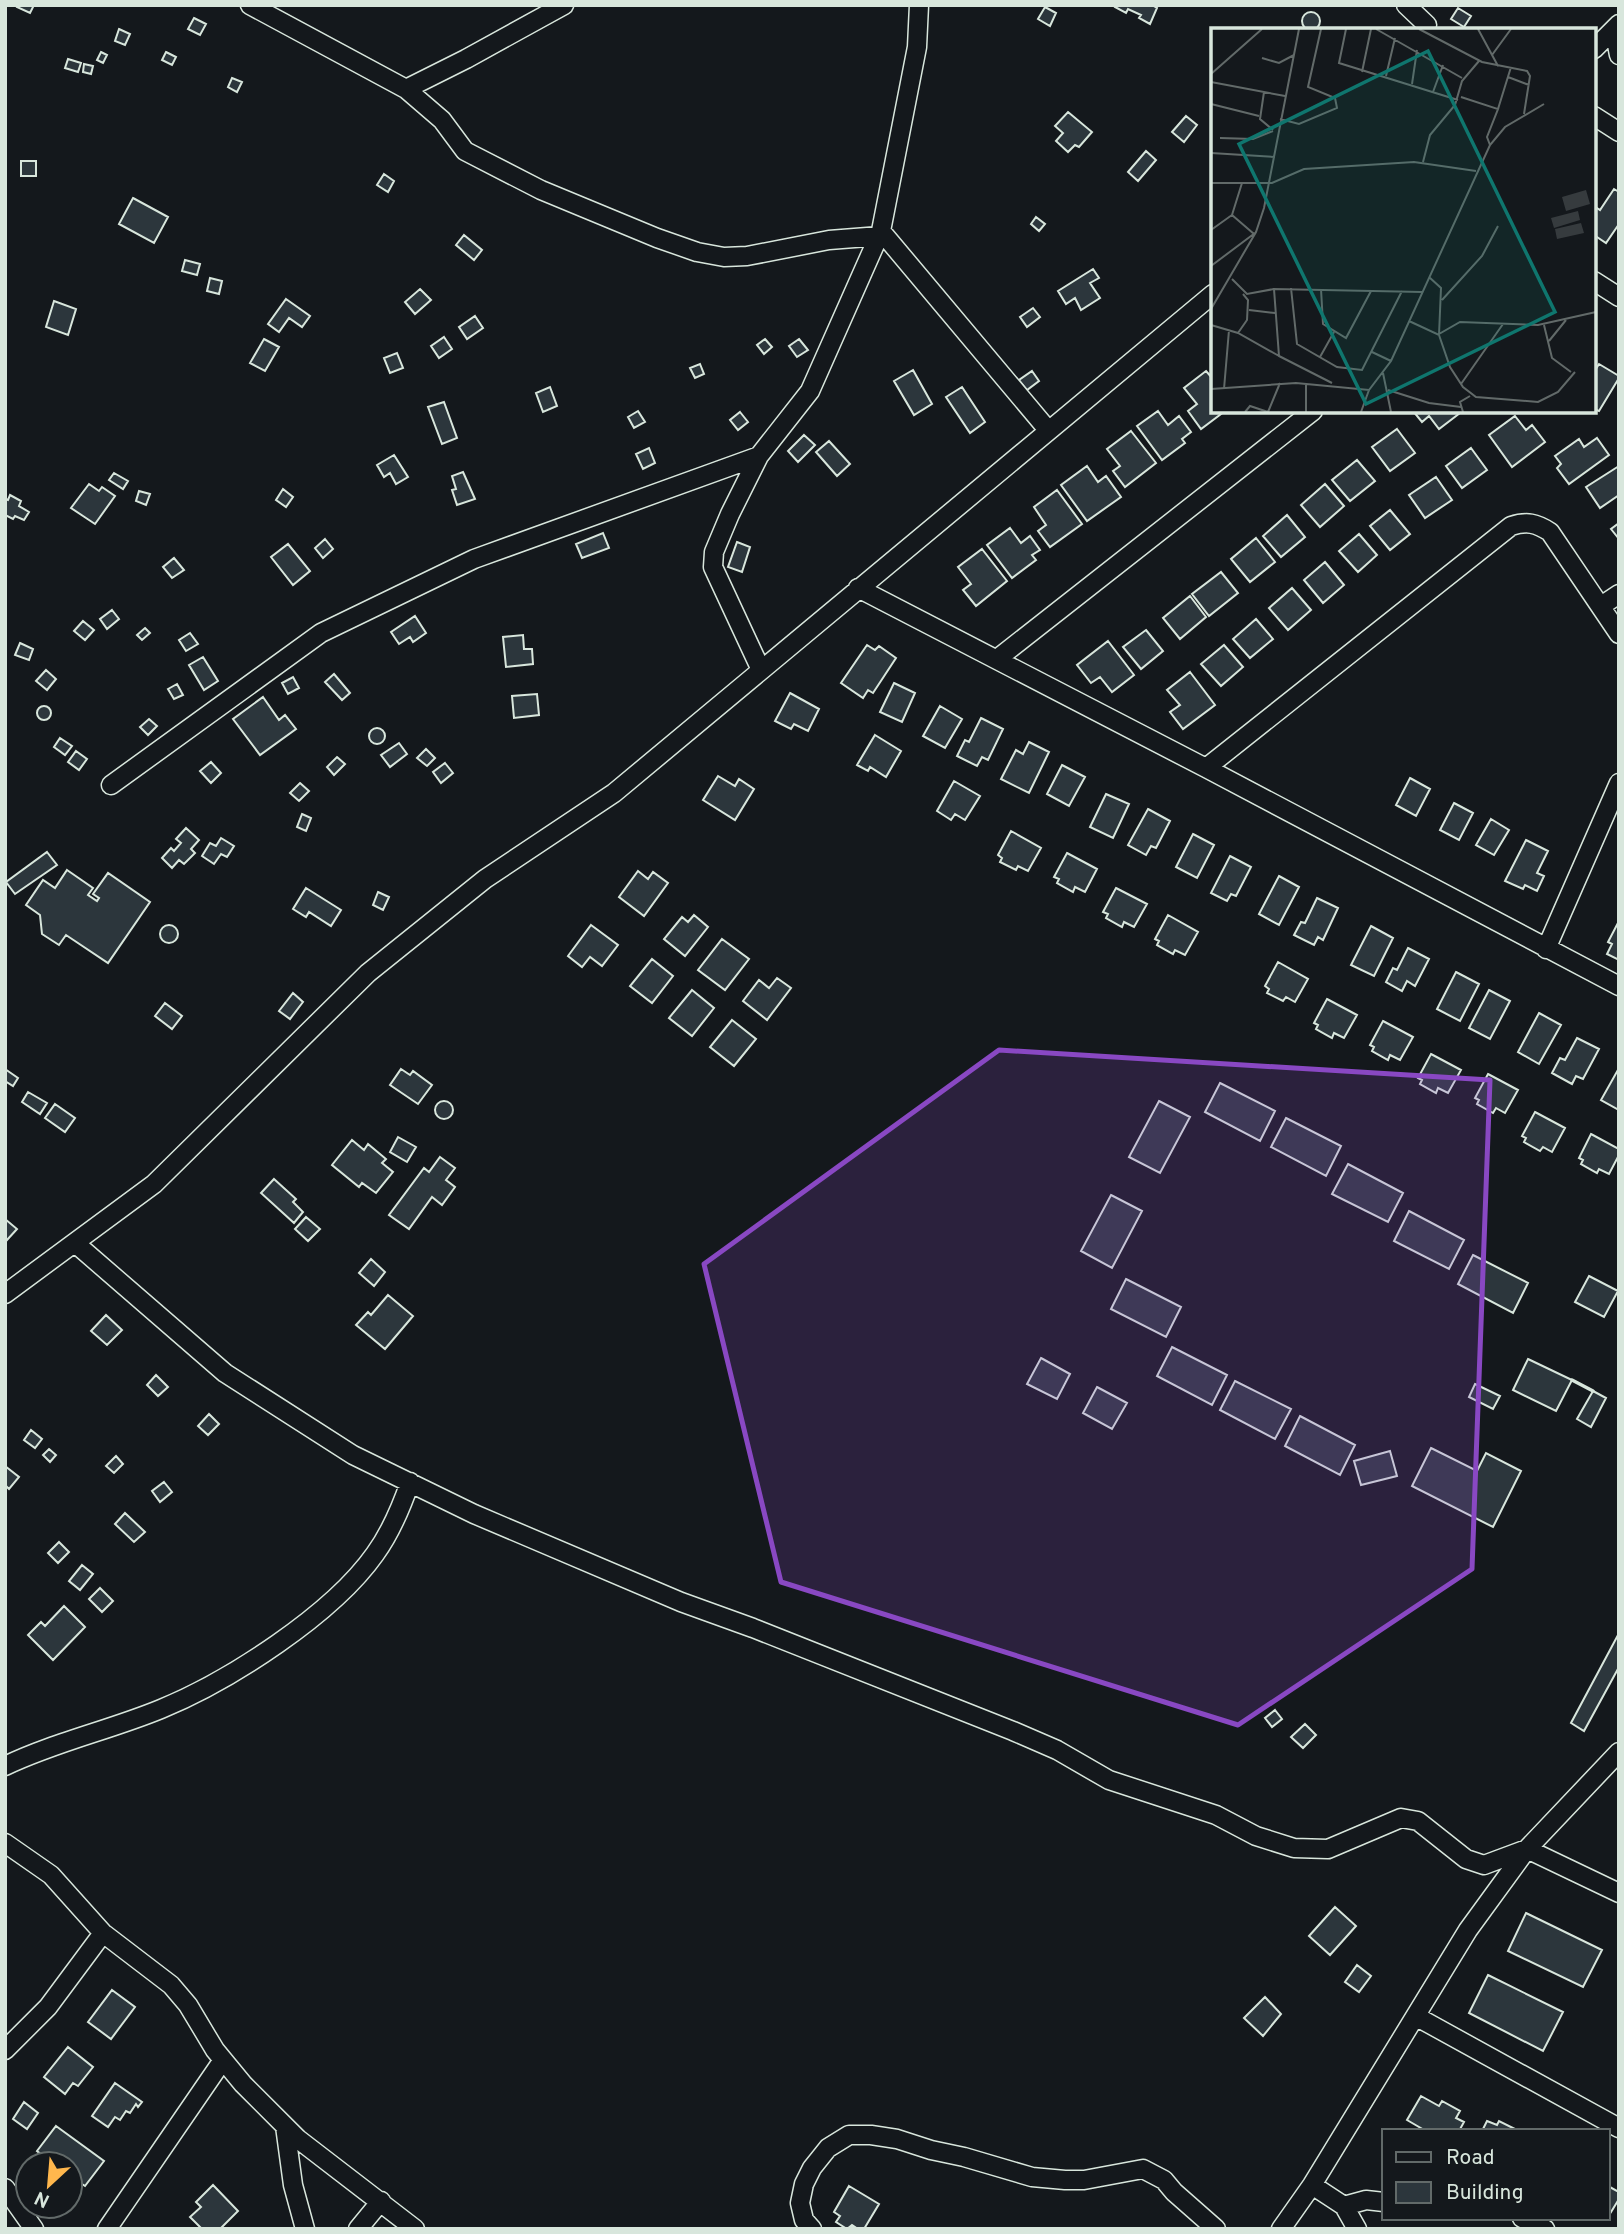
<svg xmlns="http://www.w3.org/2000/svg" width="1624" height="2234" font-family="Overpass,sans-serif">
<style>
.building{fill:#2c363c;stroke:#d8e6dc;stroke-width:2}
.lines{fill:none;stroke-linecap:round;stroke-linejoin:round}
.street-casing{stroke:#d8e6dc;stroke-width:21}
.street{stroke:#14181c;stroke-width:18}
.wall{stroke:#d8e6dc;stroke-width:3.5}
.marked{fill:#8948c3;fill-opacity:0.2;stroke:#8948c3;stroke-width:5;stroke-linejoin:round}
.inset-road{fill:none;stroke:#626a69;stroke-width:2}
.view{fill:#0f766e;fill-opacity:0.15;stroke:#0f766e;stroke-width:3.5}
.inset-edge{fill:none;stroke:#d8e6dc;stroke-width:3.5}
</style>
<rect width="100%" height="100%" fill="#14181c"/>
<path class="building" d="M18,5H34L30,13L17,7Z
M1116,5H1152L1157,8L1150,24L1139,18L1141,15L1128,9L1126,13L1115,7Z
M1045,7L1056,13L1050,26L1038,19Z
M1458,8L1471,16L1464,27L1451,19Z
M1302 21a9 9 0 1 1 18 0a9 9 0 1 1-18 0Z
M194,18L206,24L200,35L188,29Z
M119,29L130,34L125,45L115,41Z
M101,52L107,55L103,63L97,60Z
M166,52L176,57L172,65L162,60Z
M68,59L81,63L78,72L65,68Z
M84,64L93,66L91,74L83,72Z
M232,78L242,82L237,92L228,87Z
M1068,112L1092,132L1079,147L1075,145L1068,152L1056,141L1063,133L1055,126Z
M1186,116L1197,125L1184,142L1172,132Z
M1146,151L1156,160L1138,181L1128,172Z
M21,161H36V176H21Z
M384,174L394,181L388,192L377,185Z
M1614,189L1619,192V224L1606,243L1594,235V206L1600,210Z
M133,198L168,217L154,243L119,224Z
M1036,217L1045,224L1039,231L1031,224Z
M464,235L482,250L474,260L456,245Z
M185,260L200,264L197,275L182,271Z
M1093,269L1099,278L1090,283L1100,298L1081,310L1075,298L1066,304L1058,291Z
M210,278L222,281L219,294L207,291Z
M420,289L431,300L415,314L405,302Z
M286,299L310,316L302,327L289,318L279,332L268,324Z
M54,301L76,309L68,335L46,327Z
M1033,308L1040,317L1027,327L1020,317Z
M475,316L483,328L467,339L459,327Z
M444,337L452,349L439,358L431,346Z
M264,339L279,347L265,371L250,363Z
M765,339L772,347L764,354L757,345Z
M799,339L808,350L797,357L789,346Z
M397,353L403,368L390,373L384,358Z
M700,364L704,374L695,378L690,368Z
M1599,364L1619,376V378L1599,411L1594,409V372Z
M913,370L932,404L914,415L894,381Z
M1032,371L1039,381L1027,390L1019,380Z
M1206,371L1213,379V411H1225L1201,429L1188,411L1197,404L1184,388Z
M550,387L557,406L543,412L536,393Z
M962,387L985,422L970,433L946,397Z
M444,402L457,438L442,444L428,407Z
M638,411L645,422L634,428L628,417Z
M1158,411L1168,425L1179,416L1191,432L1182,439L1185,443L1162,460L1137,426Z
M1413,411H1459L1460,413L1439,429L1429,416L1422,422Z
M740,412L748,422L738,430L730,420Z
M1515,416L1526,430L1532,425L1545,442L1512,467L1489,435Z
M1397,429L1415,453L1390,471L1372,447Z
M1131,431L1156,463L1125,487L1113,471L1120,466L1107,449Z
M804,435L815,445L798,462L788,451Z
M1597,438L1609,455L1569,484L1557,468L1561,464L1555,456L1579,439L1584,447Z
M829,441L850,464L837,476L816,452Z
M649,448L655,463L643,469L636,454Z
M1471,448L1487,470L1462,488L1446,466Z
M394,455L408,477L396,484L390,473L384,477L377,465Z
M1357,460L1375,481L1350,501L1332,480Z
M1087,466L1098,482L1106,476L1121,497L1087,521L1061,485Z
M1619,466V495L1600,508L1586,487Z
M463,472L475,499L457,505L452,490L456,489L452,476Z
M114,473L128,481L123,489L109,480Z
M1436,477L1452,500L1425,518L1409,495Z
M89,484L99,491L102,487L115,496L95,524L71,508Z
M1325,484L1344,506L1320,527L1301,505Z
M283,489L293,497L286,507L276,500Z
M1057,490L1082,524L1050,547L1038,531L1046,525L1034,507Z
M139,491L150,494L146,505L136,501Z
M10,495L21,501L19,506L29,512L24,520L15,516L13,519L5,515V499L8,500Z
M1390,510L1410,534L1390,550L1370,526Z
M1287,515L1305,537L1281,557L1263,536Z
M1619,523V539L1611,529Z
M1010,528L1021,543L1030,536L1040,550L1032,555L1036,560L1012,578L987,545Z
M603,533L609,548L582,558L576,544Z
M1359,534L1377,555L1358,572L1339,551Z
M1256,538L1275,562L1250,582L1231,559Z
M325,539L333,549L323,558L315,548Z
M737,542L750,547L742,572L728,567Z
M288,544L310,571L293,585L271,557Z
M982,549L1007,581L976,606L963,590L971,584L958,567Z
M174,558L184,570L172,578L163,567Z
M1325,562L1344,585L1323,603L1304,580Z
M1221,572L1238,593L1209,616L1192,594Z
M1292,588L1311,610L1288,630L1269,608Z
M1190,596L1206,617L1180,639L1163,618Z
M112,610L119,619L107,629L100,619Z
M415,616L426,633L413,642L410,637L399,644L391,632Z
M1256,619L1273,639L1250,658L1233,639Z
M83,621L94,630L85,640L74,631Z
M145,628L150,633L142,640L137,635Z
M1146,630L1163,651L1141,669L1123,647Z
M190,633L198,644L186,651L179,640Z
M523,635L524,649H532L533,664L506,667L503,637Z
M1108,641L1134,675L1112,692L1100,677L1091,683L1077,665Z
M20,643L33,649L29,660L15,655Z
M867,645L875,650L879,646L896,658L873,693L868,690L863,698L841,683Z
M1224,645L1243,667L1221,686L1201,664Z
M203,657L218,681L204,690L189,665Z
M46,670L56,679L47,690L36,681Z
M1190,672L1215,705L1183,729L1170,712L1180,705L1167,690Z
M334,674L350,693L342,700L325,682Z
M293,677L299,688L288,694L282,683Z
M894,683L915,693L902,722L880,712Z
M177,684L183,695L174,699L168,689Z
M790,693L819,709L808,731L794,724L791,729L775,721Z
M537,694L539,715L514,718L512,696Z
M263,697L279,720L285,715L296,729L260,755L233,719Z
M940,706L962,719L945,748L923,736Z
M37 713a7 7 0 1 1 14 0a7 7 0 1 1-14 0Z
M981,718L1003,729L988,760L982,757L977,766L957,756L965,740L969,742Z
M149,719L157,726L148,735L140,727Z
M369 736a8 8 0 1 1 16 0a8 8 0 1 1-16 0Z
M875,735L901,751L886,777L870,767L868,771L857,765Z
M60,738L72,746L65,755L54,747Z
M1029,742L1049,752L1029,793L1001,779L1016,750L1023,754Z
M399,743L407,754L390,767L381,755Z
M426,749L435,758L427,766L417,758Z
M76,751L87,759L79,770L68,762Z
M337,757L345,764L334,775L327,767Z
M211,762L221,773L211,783L200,771Z
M445,763L453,773L441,783L433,772Z
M1062,765L1085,777L1069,806L1047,794Z
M718,776L735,786L739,779L754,789L735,820L703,800Z
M1410,778L1430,789L1416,816L1396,805Z
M954,781L980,796L965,820L955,814L951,820L937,811Z
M300,783L309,791L299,801L290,793Z
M1106,794L1129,804L1113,838L1090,827Z
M1454,803L1473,813L1459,840L1440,830Z
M1148,809L1170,821L1156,848L1151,846L1146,855L1128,845Z
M302,814L311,818L306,831L297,827Z
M1491,819L1509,830L1494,855L1476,845Z
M186,828L199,840L191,849L195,853L184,864L179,860L172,868L162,858L171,848L174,851L181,843L176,839Z
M1011,831L1041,848L1028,871L1018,866L1016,870L1000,862L1002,858L998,855Z
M1193,834L1214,845L1197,878L1176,867Z
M221,838L234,846L227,857L221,854L214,864L202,856L210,843L216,846Z
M1526,840L1548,851L1537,873L1544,876L1537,891L1525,885L1523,889L1505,881Z
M47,852L57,865L15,894L6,882Z
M1067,853L1097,869L1085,892L1075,887L1073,892L1057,883L1059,879L1054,877Z
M1230,856L1251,867L1236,896L1231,894L1227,901L1211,893Z
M67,870L93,888L88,895L97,901L99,898L93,894L108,873L150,902L108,963L66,935L59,945L42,934L40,915L26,905L43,880L55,888Z
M638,871L648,879L653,872L668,883L644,916L619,897Z
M1279,876L1299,887L1279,925L1259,914Z
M306,888L341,910L331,926L309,912L306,917L293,909Z
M1116,888L1147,904L1134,927L1124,922L1122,927L1106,918L1108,914L1103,912Z
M378,892L389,897L383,910L373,905Z
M1317,898L1338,908L1323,940L1318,937L1314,945L1294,935L1301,922L1305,923Z
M694,915L708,927L685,956L664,939L682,917L688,922Z
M1168,915L1198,932L1185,955L1175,950L1173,954L1157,945L1159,941L1155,939Z
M1619,921V960L1607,954L1612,944L1608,942Z
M591,925L618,945L602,966L590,957L582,967L568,956Z
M160 934a9 9 0 1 1 18 0a9 9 0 1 1-18 0Z
M1371,926L1393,938L1374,976L1351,965Z
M722,939L749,959L725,990L698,970Z
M1408,948L1429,959L1415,986L1407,981L1402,991L1386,982L1393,968L1397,970Z
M652,959L673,976L652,1003L630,986Z
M1278,962L1308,979L1295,1002L1286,997L1283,1001L1267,993L1269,989L1265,986Z
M1456,972L1479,984L1460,1021L1437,1009Z
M777,978L791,988L767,1020L743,1001L759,980L769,988Z
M692,990L714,1008L692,1036L669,1018Z
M1489,990L1510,1001L1490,1039L1469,1028Z
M293,993L303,1002L290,1019L279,1011Z
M1327,999L1357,1015L1344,1038L1334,1033L1332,1038L1316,1029L1318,1025L1314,1023Z
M165,1003L182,1016L172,1029L155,1016Z
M1539,1013L1561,1025L1539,1064L1518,1052Z
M732,1020L756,1039L734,1066L710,1047Z
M1383,1021L1413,1037L1400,1060L1390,1055L1388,1060L1372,1051L1374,1047L1370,1045Z
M1577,1038L1599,1049L1583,1079L1576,1076L1572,1084L1552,1073L1560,1058L1565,1060Z
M1431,1054L1461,1070L1448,1093L1438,1088L1436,1093L1420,1084L1422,1080L1418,1078Z
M1619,1068V1110L1601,1100Z
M5,1069L18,1078L13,1086L5,1081Z
M401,1069L410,1075L413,1071L432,1085L418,1104L390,1085Z
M1488,1074L1518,1090L1505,1113L1496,1108L1493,1113L1477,1104L1479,1100L1475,1098Z
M1220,1083L1275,1111L1260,1141L1205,1112Z
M28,1092L47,1103L40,1114L22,1102Z
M435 1110a9 9 0 1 1 18 0a9 9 0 1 1-18 0Z
M1159,1101L1190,1117L1160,1173L1129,1157Z
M55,1104L75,1118L65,1132L45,1118Z
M1535,1112L1565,1128L1552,1152L1543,1147L1540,1151L1524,1142L1526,1138L1522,1136Z
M1286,1118L1341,1146L1326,1176L1271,1147Z
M1591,1134L1619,1149V1155L1609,1174L1599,1169L1597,1173L1581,1164L1583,1160L1579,1158Z
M398,1137L416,1147L407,1162L390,1152Z
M352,1140L364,1150L368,1144L386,1159L382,1163L393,1172L376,1193L362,1183L359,1187L332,1165Z
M440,1157L455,1168L446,1180L455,1187L442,1205L432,1197L409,1229L389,1215L424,1168L429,1172Z
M1348,1164L1403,1193L1388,1222L1332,1194Z
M274,1179L296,1199L293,1202L303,1212L294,1223L261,1193Z
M1111,1195L1142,1211L1112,1268L1081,1251Z
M1409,1211L1464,1240L1449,1269L1394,1241Z
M306,1217L320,1229L308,1241L295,1229Z
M5,1219L17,1229L7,1240L5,1238Z
M1473,1255L1528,1283L1513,1313L1458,1284Z
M371,1259L385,1272L374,1286L359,1273Z
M1589,1276L1618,1291L1604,1317L1575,1302Z
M1126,1279L1181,1307L1166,1337L1111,1309Z
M388,1295L413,1316L385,1349L356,1325L368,1312L371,1315Z
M106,1315L122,1330L107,1345L91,1331Z
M1172,1347L1227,1375L1212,1405L1157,1376Z
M1041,1358L1070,1374L1057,1399L1027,1384Z
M1528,1359L1572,1380L1556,1411L1513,1390Z
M156,1375L168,1387L158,1396L147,1385Z
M1235,1381L1291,1409L1275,1439L1220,1410Z
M1475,1384L1500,1396L1493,1409L1469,1397Z
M1097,1387L1127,1403L1112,1429L1083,1413Z
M1593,1391L1606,1398L1591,1427L1577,1419Z
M209,1414L219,1424L208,1435L198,1426Z
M1300,1416L1355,1445L1340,1475L1285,1446Z
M31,1430L42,1439L35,1448L24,1440Z
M1431,1448L1477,1471L1486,1453L1521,1471L1493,1527L1412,1486Z
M49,1449L56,1455L50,1462L43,1455Z
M1390,1451L1397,1476L1361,1485L1354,1461Z
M116,1456L123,1464L114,1473L106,1466Z
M5,1466L19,1477L9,1489L5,1485Z
M164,1482L172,1492L160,1502L152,1491Z
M125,1513L145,1532L134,1542L115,1524Z
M59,1542L69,1552L58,1563L48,1553Z
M82,1565L93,1574L80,1590L69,1581Z
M100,1588L113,1601L102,1612L89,1599Z
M64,1606L85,1627L53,1660L28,1635L41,1622L45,1626Z
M1618,1635L1619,1667L1584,1731L1571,1723Z
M1275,1710L1282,1719L1272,1727L1265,1718Z
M1305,1724L1316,1735L1303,1748L1291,1737Z
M1335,1907L1356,1926L1330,1955L1309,1936Z
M1526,1913L1602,1950L1583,1987L1508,1951Z
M1357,1965L1371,1976L1359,1992L1345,1982Z
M1488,1975L1563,2012L1543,2051L1469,2013Z
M112,1990L135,2007L111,2039L88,2022Z
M1265,1997L1281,2014L1263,2036L1244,2018Z
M68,2047L93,2067L78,2086L73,2083L65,2094L44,2077Z
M115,2083L142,2102L138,2107L136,2104L130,2113L126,2111L120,2120L115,2117L108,2127L92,2116Z
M1421,2096L1439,2106L1442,2101L1460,2111L1456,2118L1464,2122L1459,2131H1426L1407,2120Z
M24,2102L38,2113L27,2129L13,2119Z
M1487,2121L1497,2125L1499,2121L1515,2129L1514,2131H1482Z
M56,2126L104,2161L85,2186L70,2176V2164H45L48,2160L37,2151Z
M213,2185L238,2211L220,2229H202L190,2217L201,2207L196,2202Z
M849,2186L879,2204L864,2229H858L852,2225L847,2229L836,2222L840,2216L834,2212Z
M1608,2186L1619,2192V2199L1608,2217Z"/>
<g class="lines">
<g class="street-casing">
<path id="street" d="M250,5L406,89L442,120L465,151L541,190L657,238L697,252L724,257L747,256L829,240L880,236
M1406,5L1427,25
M1614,29L1619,55
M1594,49L1619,24
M406,89L466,59L564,5
M1594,116L1619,132
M881,231L917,47L919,5
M1594,281L1619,297
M858,588L1206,768L1619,986
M1601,606L1619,594
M997,659L1313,411
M761,670L713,567L714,552L730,514L759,456L810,391L881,231L1048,430
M1206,768L1511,526C1527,521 1536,523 1550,532L1619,634
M111,785L321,633L474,559L759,456
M1546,949L1619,783
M75,1243L225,1373L353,1455L474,1514L681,1602L753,1628L1013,1731L1057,1750L1109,1780L1216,1815L1256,1836L1294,1848L1328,1849L1401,1818L1418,1821L1466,1859L1484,1865L1527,1849L1619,1893
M5,1294L154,1184L368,973L485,879L614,793L1213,294
M5,1766C55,1742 110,1730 161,1709C229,1681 332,1615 375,1554C391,1532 401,1508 410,1482
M5,1843L51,1875L103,1933L171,1985L188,2005L215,2050L243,2084L298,2139L415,2229
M1417,2017L1619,2128
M5,2050L48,2007L103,1933
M285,2126L293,2185L305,2229
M1312,2185L1344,2206L1357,2229
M5,2188L34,2229
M1344,2206L1366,2200L1384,2202
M1522,2218L1545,2229
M107,2229L223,2060
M358,2229L381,2201
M812,2229L804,2220L800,2203L804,2184L812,2168L828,2148L849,2135H871L897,2139L931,2150L964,2157L1032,2177L1065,2180H1084L1143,2169L1164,2180L1174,2192L1216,2229
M1281,2229L1312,2185L1468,1930L1527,1849L1619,1752"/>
</g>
<use href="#street" class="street"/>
<path class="wall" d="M1572,1380L1593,1391"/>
</g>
<path class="marked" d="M999,1050L1490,1080L1472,1569L1238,1725L781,1582L704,1264Z"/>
<g transform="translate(1211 28)">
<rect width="385" height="385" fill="#14181c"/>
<path d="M375,162L379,176L355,183L351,169ZM367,183L369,192L343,200L340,190ZM370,195L373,205L346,211L344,201Z" fill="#363b3e"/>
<path class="inset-road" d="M135,1L128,35L247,72M165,1L251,50M208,1L271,34L316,43L319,48L313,86M267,1L287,38M281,27L300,1M51,30L68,35L83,27M151,44L160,1M0,46L51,1M175,48L184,10M297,49L318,57M0,54L74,68M201,56L206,22M53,64L49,91L62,102M222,64L232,37M250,69L287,81L276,109L279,117M0,76L48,88M287,81L300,39M69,91L88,96L126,80L124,70L97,59L110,1M9,110L42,111L62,103M0,125L64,129M212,134L219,107L244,77L251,53L268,33M0,155H61L93,141L203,134L265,143M21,187L43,206M0,202L21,187L31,155M0,238L44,205M21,251L36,266L63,261M80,260L86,316L126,339L151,342L191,263M110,261L112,296L135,310L160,263M231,272L271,228L287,198M0,281L45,204L53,180L88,1M38,282L64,285M198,293L228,307L230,260L218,249M0,297L27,305L68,328M333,297L341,330L360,344M27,305L36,292L37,272L32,266M228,306L249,294L327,297L385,284M228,307L239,339L252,359L265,369L327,374L347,364L364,344M338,313L355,292M161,324L180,333M109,329L123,304M172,345L180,384M121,355L68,328L63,261L211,264M250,356L292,296M0,361L85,355L158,362L180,333L279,117L294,99L333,76M13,361L18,302M177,362L218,375L250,379M34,384L39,378L57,384M57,384L69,355M95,384V356M150,384L158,362M252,384L249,374L259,368"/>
<path class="view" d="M217,23L344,284L155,376L28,116Z"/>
<rect width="385" height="385" class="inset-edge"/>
</g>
<rect width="1624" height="2234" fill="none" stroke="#d8e6dc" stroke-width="14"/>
<rect x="1382" y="2129" width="228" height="91" fill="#14181c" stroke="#626a69" stroke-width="2"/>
<rect x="1396" y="2152" width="35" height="10" fill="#14181c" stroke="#626a69" stroke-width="2"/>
<text x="1446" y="2164" font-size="21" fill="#d8e6dc">Road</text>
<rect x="1396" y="2182" width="35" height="21" fill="#2c363c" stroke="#626a69" stroke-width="2"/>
<text x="1446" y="2199" font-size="21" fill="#d8e6dc">Building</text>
<g transform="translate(49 2185) rotate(206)"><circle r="33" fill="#14181c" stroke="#626a69" stroke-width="2"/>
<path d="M0-5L12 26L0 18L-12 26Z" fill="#ffb74d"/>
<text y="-10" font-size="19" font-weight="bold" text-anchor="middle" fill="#d8e6dc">N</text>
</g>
</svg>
